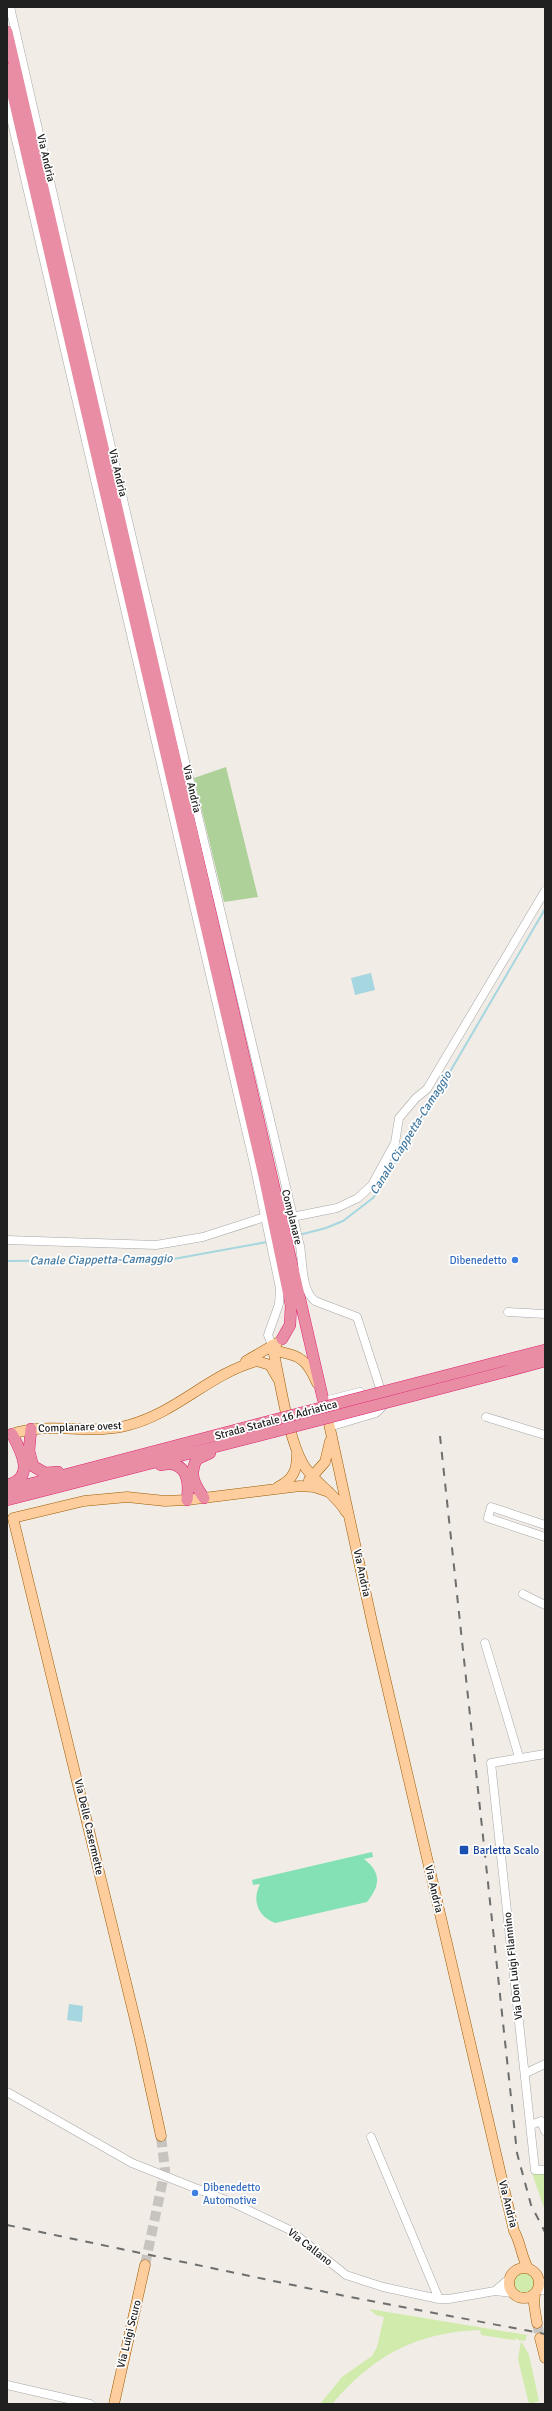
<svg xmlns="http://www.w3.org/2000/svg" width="552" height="2411" font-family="Signika,sans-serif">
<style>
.grass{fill:#d0ebab}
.forest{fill:#aed19a}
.pitch{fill:#83e1b5}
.water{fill:#a6d6df}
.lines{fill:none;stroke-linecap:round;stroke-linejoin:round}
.stream{stroke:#a6d6df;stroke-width:2}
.major-tunnel{stroke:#c7c3be;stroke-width:10;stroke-dasharray:10 5;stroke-linecap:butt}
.minor-casing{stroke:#a7a7a7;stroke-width:9}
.major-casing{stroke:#9c5c00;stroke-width:11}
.highway-casing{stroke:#df2372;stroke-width:12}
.minor{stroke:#fff;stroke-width:8}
.major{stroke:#fecd9e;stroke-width:10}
.highway{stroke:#e98da5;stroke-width:11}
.rail{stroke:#6e6e6e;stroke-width:2;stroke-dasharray:8 8;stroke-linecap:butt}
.highway-bridge-casing{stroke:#df2372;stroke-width:12;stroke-linecap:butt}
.highway-bridge{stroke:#e98da5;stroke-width:11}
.shop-dot{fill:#3f7fe0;stroke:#fff;stroke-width:1.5}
.transit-dot{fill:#1a4fb4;stroke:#fff;stroke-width:1.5}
.labels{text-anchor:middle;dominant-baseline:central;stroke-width:3.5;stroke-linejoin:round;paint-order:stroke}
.street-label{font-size:11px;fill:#202020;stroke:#fff}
.shop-label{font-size:11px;fill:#366cbe;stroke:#fff;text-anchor:end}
.transit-label{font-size:11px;fill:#164399;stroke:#fff;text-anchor:start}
.water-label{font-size:12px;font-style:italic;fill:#437aa2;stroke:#fff}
</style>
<rect width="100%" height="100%" fill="#f1ece6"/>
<path class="grass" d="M532,2173L543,2174L545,2177V2211Z
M513 2283a11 11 0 1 1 22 0a11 11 0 1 1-22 0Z
M369,2309L527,2335L525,2341L518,2340V2338L514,2340L481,2335L480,2330C416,2332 373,2356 332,2404H320L342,2377L372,2356L377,2347L384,2317L376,2315Z
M521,2341L529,2355L539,2401L529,2404L518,2359Z"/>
<path class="forest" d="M226,767L258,897L224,902L194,778Z"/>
<path class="pitch" d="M372,1852L373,1857L364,1859C382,1873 380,1886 367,1902L275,1923C257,1916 252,1900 260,1884L253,1885L252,1880Z"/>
<path class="water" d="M371,973L375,990L355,995L351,978Z
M69,2004L83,2006L82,2022L67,2020Z"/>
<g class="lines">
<path class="stream" d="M299,1235L326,1228L343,1221L373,1198L430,1106L545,909
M7,1261L168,1260L267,1242"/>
<path class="major-tunnel" d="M145,2265L165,2170L161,2136
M537,2323L540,2338"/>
<g class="minor-casing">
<path id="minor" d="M10,7L125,508L300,1246C303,1263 301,1290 315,1301L357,1317L383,1397L382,1407L376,1413L329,1427
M7,101L254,1164L280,1288L279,1304L268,1335L272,1345
M292,1217L337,1208L358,1198L372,1185L395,1143L399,1118L416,1098L427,1089L545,891
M7,1240L156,1245L203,1237L265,1217
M508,1312L545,1314
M324,1401L360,1392
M486,1417L545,1435
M545,1525L491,1507L488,1518L545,1537
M523,1594L545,1605
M485,1643L519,1757
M545,1754L491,1763L535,2170H545
M526,2073L545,2064
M7,2092L132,2163L233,2203L290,2230L346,2275L383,2287L439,2299H449L495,2291L512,2293
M531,2125L541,2121L545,2131
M371,2137L439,2299
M539,2280L545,2285
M538,2290H545
M495,2291L510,2278
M7,2385L90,2404"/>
</g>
<g class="major-casing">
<path id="major" d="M272,1345C278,1354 286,1352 295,1356C307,1361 312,1372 317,1383
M272,1345C280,1379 287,1435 303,1464C314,1483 335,1493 346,1512
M246,1361L277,1343
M326,1410L372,1622L514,2231C521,2243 521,2256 528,2268
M12,1434C50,1421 91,1436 129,1425C176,1413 211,1373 257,1361L270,1365L278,1379
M309,1480L325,1462L330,1441
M278,1487C294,1479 297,1470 297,1453
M161,2136L140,2040L13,1518L84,1501L127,1497L165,1501L187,1500L300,1486L314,1487L329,1492
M509 2283a15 15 0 1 1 30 0a15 15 0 1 1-30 0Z
M535,2293L534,2304L537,2323
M540,2338L545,2358
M114,2404L145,2265"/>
</g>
<g class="highway-casing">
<path id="highway" d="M7,32L323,1399
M7,69L264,1176L291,1305L290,1325L282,1339
M502,1361L545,1350
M504,1372L545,1361
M31,1429L29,1451L33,1466L45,1473L58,1472
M161,1465C186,1459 190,1480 187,1500
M7,1485C36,1478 21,1451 12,1434
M7,1490L270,1421
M204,1498C195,1485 188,1474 197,1459L210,1453
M7,1500L273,1432"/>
</g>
<use href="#minor" class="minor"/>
<use href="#major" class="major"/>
<use href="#highway" class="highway"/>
<path class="rail" d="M440,1436L517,2153L531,2205L545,2232
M7,2225L345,2296L545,2334"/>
<g class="highway-bridge-casing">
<path id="highway-bridge" d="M270,1421L502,1361
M273,1432L504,1372"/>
</g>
<use href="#highway-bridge" class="highway-bridge"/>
</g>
<g class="shop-dot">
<circle cx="515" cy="1260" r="4"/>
<circle cx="195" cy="2193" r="4"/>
</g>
<rect class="transit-dot" x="459" y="1845" width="10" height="10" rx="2"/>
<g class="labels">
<g class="street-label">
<text transform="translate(46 158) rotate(77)">Via Andria</text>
<text transform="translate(118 473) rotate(77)">Via Andria</text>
<text transform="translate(192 789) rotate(77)">Via Andria</text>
<text transform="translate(292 1217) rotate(76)">Complanare</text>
<text transform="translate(276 1420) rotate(-15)">Strada Statale 16 Adriatica</text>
<text transform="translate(80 1427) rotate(-2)">Complanare ovest</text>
<text transform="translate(362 1573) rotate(78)">Via Andria</text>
<text transform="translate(89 1827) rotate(77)">Via Delle Casermette</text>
<text transform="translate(434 1889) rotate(77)">Via Andria</text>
<text transform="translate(513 1966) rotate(-96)">Via Don Luigi Filannino</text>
<text transform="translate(508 2204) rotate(76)">Via Andria</text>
<text transform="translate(310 2247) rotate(38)">Via Callano</text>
<text transform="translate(129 2334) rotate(-76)">Via Luigi Scuro</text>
</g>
<g class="shop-label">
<text x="507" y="1260">Dibenedetto</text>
<text x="203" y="2187" text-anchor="start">Dibenedetto<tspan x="203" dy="13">Automotive</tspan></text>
</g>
<g class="transit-label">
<text x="473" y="1850">Barletta Scalo</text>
</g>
<g class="water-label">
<text transform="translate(411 1133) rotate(-58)">Canale Ciappetta-Camaggio</text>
<text transform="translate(101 1260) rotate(-1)">Canale Ciappetta-Camaggio</text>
</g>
</g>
<rect width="552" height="2411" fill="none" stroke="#202020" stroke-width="16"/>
</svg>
